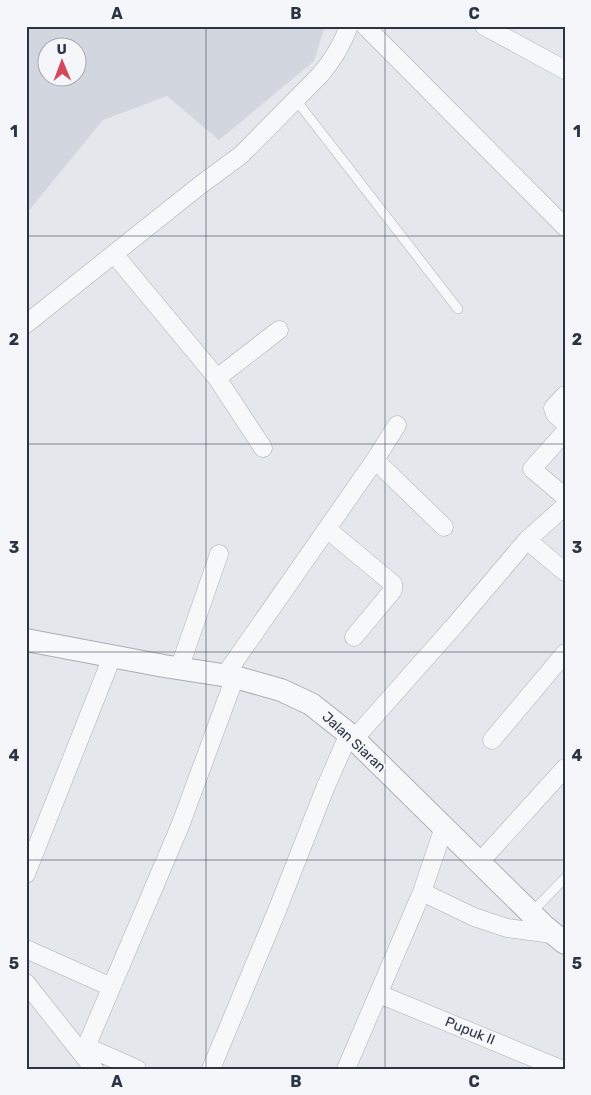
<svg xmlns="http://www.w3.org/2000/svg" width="591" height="1095" font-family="Rubik,sans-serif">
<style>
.built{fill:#d2d6de;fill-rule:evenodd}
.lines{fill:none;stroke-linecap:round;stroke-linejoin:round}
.service-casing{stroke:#a9aeb7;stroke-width:10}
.minor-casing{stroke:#a9aeb7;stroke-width:19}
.tertiary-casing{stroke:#a9aeb7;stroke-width:24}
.service{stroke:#f7f8fa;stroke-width:9}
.minor{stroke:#f7f8fa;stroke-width:18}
.tertiary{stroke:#f7f8fa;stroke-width:22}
.grid{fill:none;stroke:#2b3445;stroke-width:1;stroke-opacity:0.55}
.labels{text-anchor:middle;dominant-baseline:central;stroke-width:4;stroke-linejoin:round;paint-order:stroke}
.street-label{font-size:14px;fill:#2b3445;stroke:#f4f6f9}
.neatline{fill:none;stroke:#2b3445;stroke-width:2}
.grid-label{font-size:16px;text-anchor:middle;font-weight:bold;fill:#2b3445}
</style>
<rect width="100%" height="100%" fill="#e4e7ec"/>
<path class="built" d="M26,26H325L314,61L219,140L167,96L103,120L26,214ZM48,48H78V78H48Z"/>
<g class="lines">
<g class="service-casing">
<path id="service" d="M296,100L458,309
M531,913L565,878"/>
</g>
<g class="minor-casing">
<path id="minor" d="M365,26L565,227
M484,26L565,70
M114,254L217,378L263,448
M26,324L199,186L241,155L320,75C333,60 342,45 349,26
M217,378L279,330
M565,395L553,408L555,414L565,423
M565,432L532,469L565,497
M375,460L444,527
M327,529L393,584V590L354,637
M527,540L565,506
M179,669L219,554
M225,675L375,460L397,425
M354,739L455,625L527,540L565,572
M492,740L565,653
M479,863L565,768
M26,874L112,657
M422,892L474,917L507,928L552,934
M26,949L111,987
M26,983L94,1069
M379,994L561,1069
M87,1047L137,1069
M83,1054L180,826L235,677
M211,1069L276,913L326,786L349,734
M346,1069L422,892L444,827"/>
</g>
<g class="tertiary-casing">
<path id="tertiary" d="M26,640L164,666L235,677L281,690L311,704L349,734L544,926L565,943"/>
</g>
<use href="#service" class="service"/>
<use href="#minor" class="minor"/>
<use href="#tertiary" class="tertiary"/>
</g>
<path class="grid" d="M206,26V1069M385,26V1069M26,236H565M26,444H565M26,652H565M26,860H565"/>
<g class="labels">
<g class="street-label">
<text transform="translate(354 742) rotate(43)">Jalan Siaran</text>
<text transform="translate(470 1031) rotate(22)">Pupuk II</text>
</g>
</g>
<rect width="591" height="1095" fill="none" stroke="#f4f6f9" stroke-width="55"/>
<g transform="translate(62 62) rotate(359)"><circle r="24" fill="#f4f6f9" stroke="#a4a8b1"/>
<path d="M0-4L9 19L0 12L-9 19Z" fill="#d1495b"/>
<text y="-8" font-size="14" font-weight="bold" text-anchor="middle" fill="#2b3445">U</text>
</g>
<rect x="28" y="28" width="536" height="1040" class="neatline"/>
<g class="grid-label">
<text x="117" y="19">A</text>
<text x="296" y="19">B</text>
<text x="474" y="19">C</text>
<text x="14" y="137">1</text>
<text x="577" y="137">1</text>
<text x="14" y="345">2</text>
<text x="577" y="345">2</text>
<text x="14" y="553">3</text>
<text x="577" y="553">3</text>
<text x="14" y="761">4</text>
<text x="577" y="761">4</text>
<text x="14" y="969">5</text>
<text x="577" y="969">5</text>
<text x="117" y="1087">A</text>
<text x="296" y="1087">B</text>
<text x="474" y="1087">C</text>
</g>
</svg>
